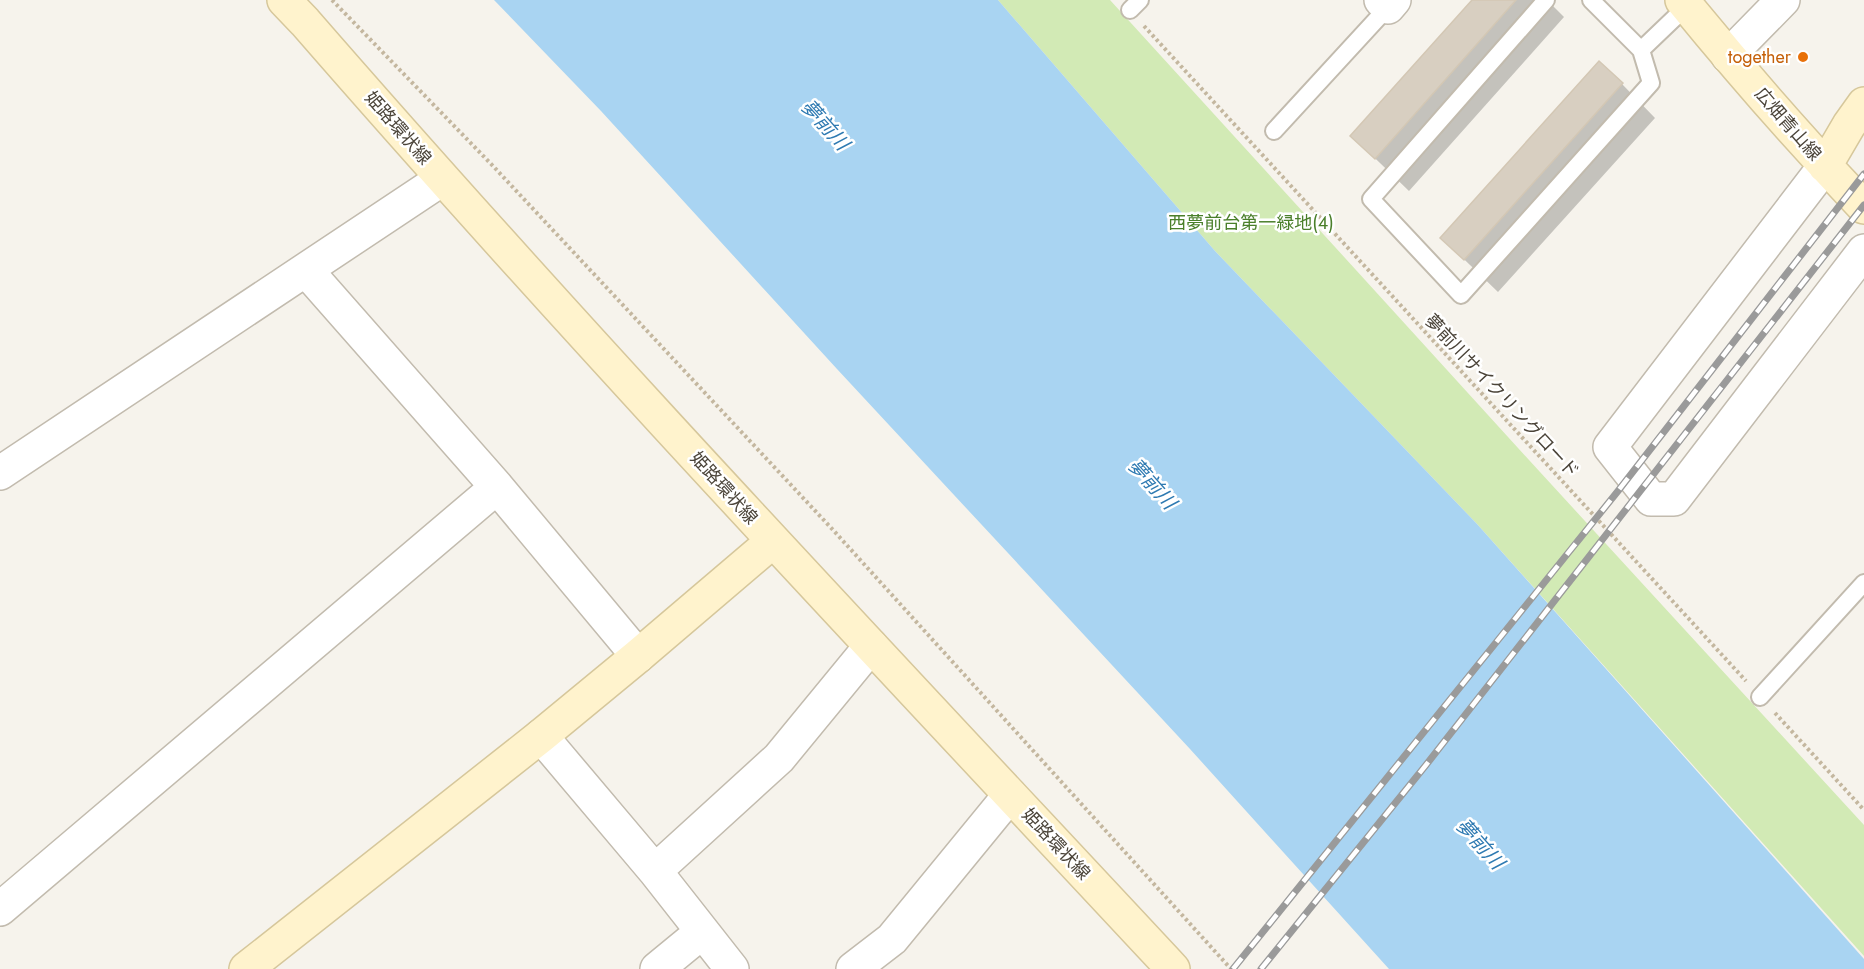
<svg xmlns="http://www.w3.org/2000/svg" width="1864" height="969" font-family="Jost,'Noto Sans JP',sans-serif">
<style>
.green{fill:#d2eab5}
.water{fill:#a9d4f2}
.shadow{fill:#0003}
.building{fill:#d8cfc1;stroke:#d3c7b4;stroke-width:1.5}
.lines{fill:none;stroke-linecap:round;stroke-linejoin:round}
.lane-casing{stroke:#c2bbae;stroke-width:20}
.street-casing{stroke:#c2bbae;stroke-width:36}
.secondary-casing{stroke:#d6c79b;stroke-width:36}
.path{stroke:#c4b79f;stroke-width:4;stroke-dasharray:3 3;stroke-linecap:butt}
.lane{stroke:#fff;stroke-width:16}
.street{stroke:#fff;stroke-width:33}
.secondary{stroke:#fff3cd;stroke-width:33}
.rail-casing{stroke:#9a9a9a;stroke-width:7}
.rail{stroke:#fff;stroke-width:4.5;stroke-dasharray:14;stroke-linecap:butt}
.food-dot{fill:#e8710a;stroke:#fff;stroke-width:2}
.labels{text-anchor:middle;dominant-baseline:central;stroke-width:5;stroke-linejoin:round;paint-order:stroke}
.food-label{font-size:18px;fill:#c56008;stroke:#fff;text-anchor:end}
.street-label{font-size:18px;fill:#4b4439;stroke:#fff}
.park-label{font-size:18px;fill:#4a7f2a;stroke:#fff}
.water-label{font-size:20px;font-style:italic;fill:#2e7ab2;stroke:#fff}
</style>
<rect width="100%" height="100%" fill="#f6f3ec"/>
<path class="green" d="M998,0H1110L1540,472L1864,825V956L1477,524L1215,251Z"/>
<path class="water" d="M494,0H998L1215,251L1477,524L1864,959V969H1389L1190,749L837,369L601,111Z"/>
<path class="shadow" d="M1474,0H1547L1564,17L1409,191L1352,136Z
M1622,84L1655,118L1498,292L1442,238Z"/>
<path class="building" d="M1472,0H1516L1375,159L1350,136Z
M1599,61L1623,83L1464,260L1440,238Z"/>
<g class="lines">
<g class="lane-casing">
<path id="lane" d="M1546,0L1371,199L1461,295L1651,83L1641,50L1591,0
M1130,10L1140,0
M1641,50L1687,6
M1274,131L1388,7
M1760,697L1864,583"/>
</g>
<g class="street-casing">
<path id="street" d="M1381,0L1388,7L1394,0
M1728,56L1783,0
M1825,166L1610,447L1651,499H1674L1864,251
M306,270L497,487L638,656
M0,473L442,179
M541,736L655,871L732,969
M655,871L779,758L871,646
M0,909L497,487
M657,969L702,932
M853,969L892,939L1010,795"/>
</g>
<g class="secondary-casing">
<path id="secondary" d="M284,0L305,22C586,345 881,656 1173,969
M1682,0C1740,71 1801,141 1864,207
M1825,166L1849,125L1864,104
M246,969L541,736L638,656L773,541"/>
</g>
<path class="path" d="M332,0L493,166L834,531L1231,969
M1144,26L1746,681
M1775,713L1864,810"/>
<use href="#lane" class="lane"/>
<use href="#street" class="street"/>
<use href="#secondary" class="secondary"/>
<g class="rail-casing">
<path id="rail" d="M1233,969L1618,491L1864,174
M1261,969L1426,765L1864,205"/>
</g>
<use href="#rail" class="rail"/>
</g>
<circle class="food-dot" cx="1803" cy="57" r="6"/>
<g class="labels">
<g class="food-label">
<text x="1791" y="57">together</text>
</g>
<g class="street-label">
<text transform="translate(1788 124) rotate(49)">広畑青山線</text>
<text transform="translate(398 128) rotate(49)">姫路環状線</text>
<text transform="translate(1502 396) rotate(47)">夢前川サイクリングロード</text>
<text transform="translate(724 488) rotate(48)">姫路環状線</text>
<text transform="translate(1056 844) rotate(47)">姫路環状線</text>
</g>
<g class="park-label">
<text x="1251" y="223">西夢前台第一緑地(4)</text>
</g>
<g class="water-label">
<text transform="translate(825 125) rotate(48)">夢前川</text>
<text transform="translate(1152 484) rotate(48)">夢前川</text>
<text transform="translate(1480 844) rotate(48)">夢前川</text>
</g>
</g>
</svg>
